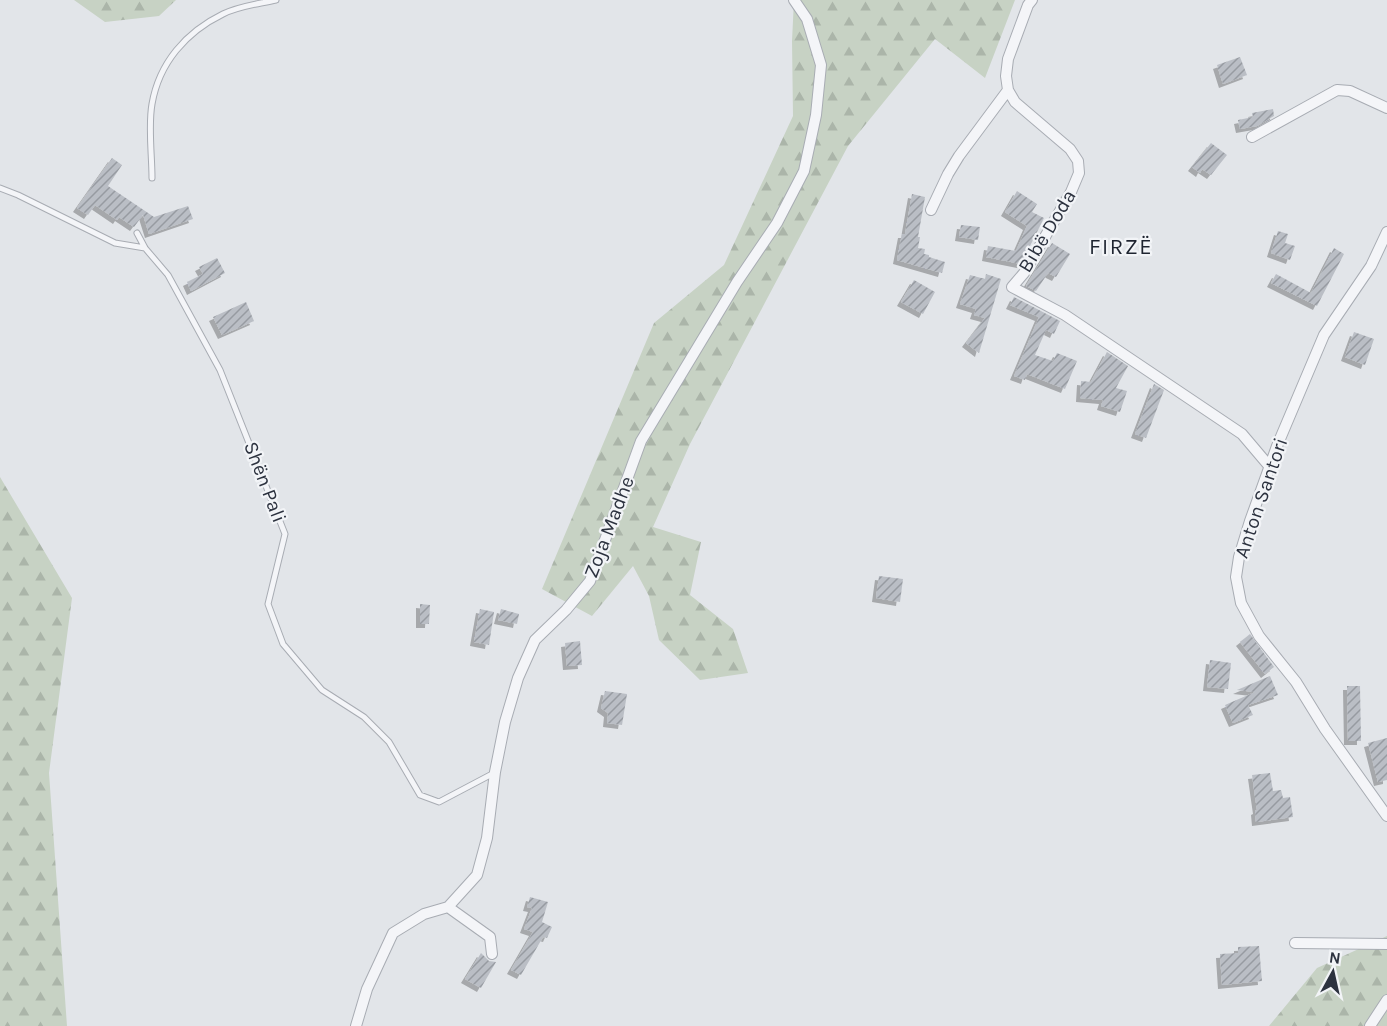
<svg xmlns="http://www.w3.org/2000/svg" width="1387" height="1026" font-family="Karla,sans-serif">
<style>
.forest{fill:url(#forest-firs)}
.building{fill:url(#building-hatch);filter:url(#shadow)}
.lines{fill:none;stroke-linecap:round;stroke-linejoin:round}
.service-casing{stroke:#a8acb3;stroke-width:7}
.minor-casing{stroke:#a8acb3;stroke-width:12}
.service{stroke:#f4f5f8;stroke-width:5}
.minor{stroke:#f4f5f8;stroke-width:10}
.labels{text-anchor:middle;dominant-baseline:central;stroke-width:4.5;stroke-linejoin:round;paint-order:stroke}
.street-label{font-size:20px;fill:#2c323f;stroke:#f2f4f7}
.quarter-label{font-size:22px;letter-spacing:1.5px;fill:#1e2430;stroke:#f2f4f7}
</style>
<defs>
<pattern id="forest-firs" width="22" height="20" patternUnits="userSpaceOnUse" patternTransform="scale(1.5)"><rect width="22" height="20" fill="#c7d2c4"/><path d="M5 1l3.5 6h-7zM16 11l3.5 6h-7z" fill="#abb5a9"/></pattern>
<pattern id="building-hatch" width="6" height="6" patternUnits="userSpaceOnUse" patternTransform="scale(1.5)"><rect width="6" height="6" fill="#babec5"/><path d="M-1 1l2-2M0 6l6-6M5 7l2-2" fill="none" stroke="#979ba1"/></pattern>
<filter id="shadow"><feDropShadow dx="-4" dy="4" stdDeviation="0" flood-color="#0004"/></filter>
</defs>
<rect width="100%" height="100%" fill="#e2e5e9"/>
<path class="forest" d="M74,0H176L159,16L105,22Z
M794,0H1015L985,78L935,39L848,146L690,444L653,527L701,542L690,595L733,629L748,673L700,680L659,640L649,596L633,566L592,616L542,589L654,323L724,265L793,116L792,41Z
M0,477L72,598L49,773L67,1026H0Z
M1387,936V1026H1269L1317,968Z"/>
<path class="building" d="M1240,57L1247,75L1223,84L1217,65Z
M1273,109L1274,116L1257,126L1240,129L1238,120L1253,117L1252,113Z
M1211,143L1227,155L1211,175L1202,169L1200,173L1192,167Z
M112,158L122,165L108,186L154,217L188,206L193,219L149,234L143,215L134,227L119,217L117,220L95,205L88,215L77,208Z
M1017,191L1037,204L1032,212L1044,218L1021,264L986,257L988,246L1016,251L1027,226L1005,212Z
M912,194L925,197L918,237H920L918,248L925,249L924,254L929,255V257L945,262L942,273L897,260L902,234H905Z
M961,225L980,227L978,240L959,237Z
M1278,231L1288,234L1285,243L1295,246L1290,260L1271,253Z
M1052,243L1070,254L1056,277L1048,273L1036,291L1026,286Z
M1334,248L1344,254L1317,306L1271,283L1276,274L1311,293Z
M217,258L225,273L191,291L187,282L203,274L199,267Z
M986,274L1001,279L979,353L966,343L985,318L974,315L976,309L960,304L970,275L985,279Z
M914,280L935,292L923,314L901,302Z
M1014,297L1060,321L1054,334L1046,330L1035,355L1053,361L1057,353L1077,361L1065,389L1027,374L1025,380L1014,376L1039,317L1010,305Z
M246,302L254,321L222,335L213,317Z
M1354,332L1374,339L1365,365L1345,357Z
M1107,352L1128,366L1116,388L1127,391L1120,412L1101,406L1103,400L1080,398L1081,381L1091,382Z
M1154,384L1164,390L1146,438L1135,434Z
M879,576L903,579L900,602L876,598Z
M420,604L430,605L429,624H420Z
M480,609L494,612L489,645L474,642Z
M501,609L519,614L517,624L498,620Z
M1250,634L1274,667L1265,674L1240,642Z
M580,641L582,665L567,666L565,643Z
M1210,660L1231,663L1228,689L1207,687Z
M1270,676L1278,695L1248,705L1253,715L1233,723L1225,705L1255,692L1237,690Z
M1347,686H1360L1361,741H1348Z
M605,691L627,694L622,725L607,723L608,713L601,708Z
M1387,738V780L1378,782L1368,743Z
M1270,773L1273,791L1281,790L1283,798L1290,797L1293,817L1256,822L1255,811L1257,810L1252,775Z
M530,897L548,902L542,922L552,927L547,938L543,937L521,975L511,970L533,932L524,929L532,908L527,907Z
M1259,946L1262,981L1222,985L1220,954L1238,953V947Z
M481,953L489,961L496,962L481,988L465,979Z"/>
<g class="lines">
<g class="service-casing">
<path id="service" d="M152,178C152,155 148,126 152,104C159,63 186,32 223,14C239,6 258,4 276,0
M0,188L18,195L115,243L145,248
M137,233L145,248L168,275L220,370L285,534L268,604L283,644L322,690L364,717L389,742L420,795L439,802L494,773"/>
</g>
<g class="minor-casing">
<path id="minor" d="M1032,0L1028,5L1008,59L1006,76L1008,90L1015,102L1070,149L1078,161L1079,173L1071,192L1024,273L1012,287L1065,315L1242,434L1270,467
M1252,137L1337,90L1350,91L1387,108
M931,210L948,174L959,156L1008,90
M1387,232L1371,266L1324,335L1277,446L1250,521L1239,557L1236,577L1241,603L1259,636L1296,682L1325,729L1387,816
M448,907L490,937L492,954
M1295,943L1387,944
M356,1026L367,989L393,933L424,914L448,907L477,875L487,838L495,772L505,722L518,678L535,640L566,610L590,581L641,441L737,282L777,223L804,171L816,115L821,65L807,19L794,0
M1370,1026L1387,1000"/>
</g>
<use href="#service" class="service"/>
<use href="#minor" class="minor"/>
</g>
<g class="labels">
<g class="street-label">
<text transform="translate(1047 231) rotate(-59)">Bibë Doda</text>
<text transform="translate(265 482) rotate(69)">Shën Pali</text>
<text transform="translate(1261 498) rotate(-71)">Anton Santori</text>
<text transform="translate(609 527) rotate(-69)">Zoja Madhe</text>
</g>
<g class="quarter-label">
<text x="1121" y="247">FIRZË</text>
</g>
</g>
<g transform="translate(1333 972) rotate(8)" stroke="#f2f4f7" stroke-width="4.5" paint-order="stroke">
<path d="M0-4.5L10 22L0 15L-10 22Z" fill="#2c323f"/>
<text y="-9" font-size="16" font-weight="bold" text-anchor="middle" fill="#2c323f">N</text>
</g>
</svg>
